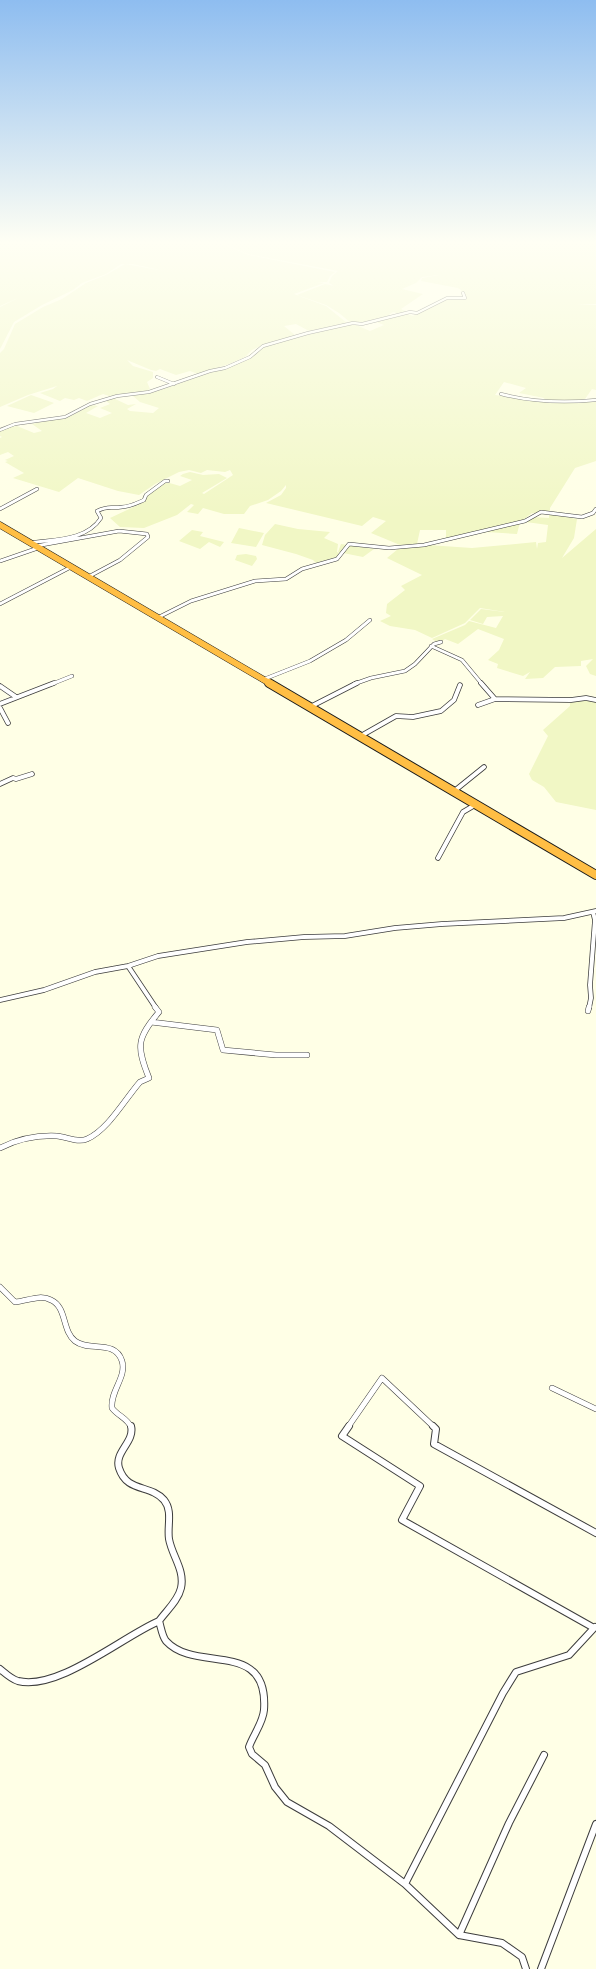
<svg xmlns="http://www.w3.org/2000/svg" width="596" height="1969" font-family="'Playfair Display',serif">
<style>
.farmland{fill:#f1f7c5;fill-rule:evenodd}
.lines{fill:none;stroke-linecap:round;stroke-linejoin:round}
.street-far4-casing{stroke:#3d3d3d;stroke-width:3.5}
.street-far3-casing{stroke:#3d3d3d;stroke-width:4}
.street-far2-casing{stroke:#3d3d3d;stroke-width:5.5}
.street-far1-casing{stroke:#3d3d3d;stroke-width:6}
.street-casing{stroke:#3d3d3d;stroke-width:8}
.highway-far1-casing{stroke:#1b1b1b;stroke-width:7}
.highway-casing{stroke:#1b1b1b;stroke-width:10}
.street-far4{stroke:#fff;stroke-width:2.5}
.street-far3{stroke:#fff;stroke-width:3}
.street-far2{stroke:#fff;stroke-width:4}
.street-far1{stroke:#fff;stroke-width:5}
.street{stroke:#fff;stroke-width:6}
.highway-far1{stroke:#ffbe44;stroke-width:6}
.highway{stroke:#ffbe44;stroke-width:8}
</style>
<rect width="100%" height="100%" fill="#ffffe6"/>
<path class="farmland" d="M0,240H212L249,255L335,272L330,276L327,282H317L324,283L294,294L326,306L347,323L309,331L296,324L284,326L295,335L263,345L252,350L245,357L229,364L198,374L190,371L176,375L160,369L156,371L151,370L127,360L133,366L153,372V378L147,382L150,389L143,392L128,395L109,396L103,394L87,401L79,398L74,400L65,398L60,401L40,393L53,389L57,386L28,395L0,407V353L4,349L15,324L43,307L62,299L86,283L106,275L125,264L164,271L133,264H102H121L106,274L82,283L73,290L42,305L14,322L0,349V307L18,298L0,306Z
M215,240H465L477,242L481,240H596V304L576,305H596V390L592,389L585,399H596V461L575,468L550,508V513H532L520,522L517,534L487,532L446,539V530H420L417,544L400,545L371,533L386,521L373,517L362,526L266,503L281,495L286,488V485L281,491L268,500L250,506L244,514H224L203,508L198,514L187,512L194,505L191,504L177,515L144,528L120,527L110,518L142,503L143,497L166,482L180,486L192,480L180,476L183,474L190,472L203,475L219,474L227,478L202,493L204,494L233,475L230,470L225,472L207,470L201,473L189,470L179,472L155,484L139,495L118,491L78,478L59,492L13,478L24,473L5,462L8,461L5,460L14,456L8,452L0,455V438L2,437L0,436V430L7,427L17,426L34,433L42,431L32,424L71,416L91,405L98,406L86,413L100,418L112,413L100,408L110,404L106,401L113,398L128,405L136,404L127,409L130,411L153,413L159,408L140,402L133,396L158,391L250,359L248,356L257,349L273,344L349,324L356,325L370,331L384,325L376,322L407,314L413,316L443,300L462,298L461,290L458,288L421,281L422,278L439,275L422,277L416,283L402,289L423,294L401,309L407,312L399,314L393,312L386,317L357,324L351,323L339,313L326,305L297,295L325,284L334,286L329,283L332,276L338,271L248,254ZM504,382L526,388L519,393L544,398L546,402L495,395Z
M31,395L54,403L34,413L7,406Z
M549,514L577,519L574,538L562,558L596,529V676L590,674L586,666L593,659L581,661V666L555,667L543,678L525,679L530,672L523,676L497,668L498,664L488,660L499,650L504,639L478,629L458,644L445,639L439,643L432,639L465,625L469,621L496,628L503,616L487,617L483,624L470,620L481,609L505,612L480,608L465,623L432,638L415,630L390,626L380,621L391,616L386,613L387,604L405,590L401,586L422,575L387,558L398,549L428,545L472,548L536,542L537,549L538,543L546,542L548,525L526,522L533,517L549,518Z
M275,524L298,529L330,532L324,538L338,544L337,552L339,553L337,557L316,563L313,560L296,554L262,545L265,535Z
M239,528L264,533L256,547L231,543Z
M192,530L203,532L200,536L224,542L220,547L209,542L200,549L179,541Z
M341,544L374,549L363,557L338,552Z
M246,554L256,556L257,559L252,566L235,560L237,555Z
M582,700L596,702V810L556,802L544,787L532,780L529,774L548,736L543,730L570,706V703Z"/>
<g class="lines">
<g class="street-far4-casing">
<path id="street-far4" d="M157,377L174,384
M501,394C532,402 564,403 596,400
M0,430L15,424L65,417L90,404L117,396L149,392L210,371L225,368L250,357L263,346L308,333L353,323L362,324L410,312L417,313L447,298H465L463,293"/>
</g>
<g class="street-far3-casing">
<path id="street-far3" d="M0,509L37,489
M30,543C54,539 86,541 101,518L97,511C110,505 110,509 122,507C130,507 137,503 144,500L146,495L165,481H168
M36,546L119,531L147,534L148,537L120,560L88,577
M0,561L38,548
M0,604L71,567
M157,618L191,601L255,581L286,579L302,569L337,559L349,544L389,548L424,545L525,521L541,512L582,517L593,513L596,509
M431,646L462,660L482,684
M262,680L310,661L346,640L370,620
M52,684L72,676
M354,684L371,678L405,671L415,664L434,644L441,642"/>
</g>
<g class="street-far2-casing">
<path id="street-far2" d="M481,683L495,699L571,700L586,698L596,700
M0,686L16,697
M0,704L54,683
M478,705L495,699
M310,707L357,683
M0,708L8,723
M359,737L396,716L413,717L441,711L454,700L460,685
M0,784L13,778L16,779L32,774
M453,792L484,767
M438,858L463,812L475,805
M128,966L156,1008
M0,1000L44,990L95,972L128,966L158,956L247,942L304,937L345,936L395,928L442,924L564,918L596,911
M589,1008L591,998L590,985L595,920L593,912"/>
</g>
<g class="street-far1-casing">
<path id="street-far1" d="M588,1011L589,1007
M151,1022L217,1030L223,1050L276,1055H307
M0,1148C18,1139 37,1135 57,1136C67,1137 78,1143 87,1139C108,1130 125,1099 140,1082L149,1078C136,1046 137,1038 159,1012L155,1007
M0,1287L15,1302C27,1301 40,1294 51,1300C67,1307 62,1331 75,1341C89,1352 115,1339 122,1361C127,1377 110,1391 112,1408C118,1416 127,1418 131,1427
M552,1388L596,1409
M348,1427L382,1378L434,1427"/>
</g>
<g class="street-casing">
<path id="street" d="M131,1426C135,1442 114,1452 119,1468C127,1493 150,1484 164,1500C173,1511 167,1526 169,1539C172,1556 185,1570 181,1588C178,1601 166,1611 159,1621C161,1627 162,1636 166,1641C196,1674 269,1638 264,1710C263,1723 253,1735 249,1747L252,1754L265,1765L275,1787L287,1802L329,1826L405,1884L459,1935L502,1943L522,1957L526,1969
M349,1426L342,1436L420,1486L402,1520L594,1628
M433,1426L436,1429L434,1444L596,1533
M0,1669C5,1673 11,1679 18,1681C58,1691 122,1637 159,1621
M405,1884L503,1693L516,1672L569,1655L595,1627
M459,1935L509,1823L544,1755
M541,1969L596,1824"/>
</g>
<g class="highway-far1-casing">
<path id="highway-far1" d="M0,525L271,684"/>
</g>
<g class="highway-casing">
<path id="highway" d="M269,683L596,875"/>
</g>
<use href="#street-far4" class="street-far4"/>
<use href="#street-far3" class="street-far3"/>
<use href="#street-far2" class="street-far2"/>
<use href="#street-far1" class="street-far1"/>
<use href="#street" class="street"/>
<use href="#highway-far1" class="highway-far1"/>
<use href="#highway" class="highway"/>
</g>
<linearGradient id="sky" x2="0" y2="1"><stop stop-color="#8ebdf0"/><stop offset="0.47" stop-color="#fffff4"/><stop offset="1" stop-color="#fffff4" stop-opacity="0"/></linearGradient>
<rect width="596" height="516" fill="url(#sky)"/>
</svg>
